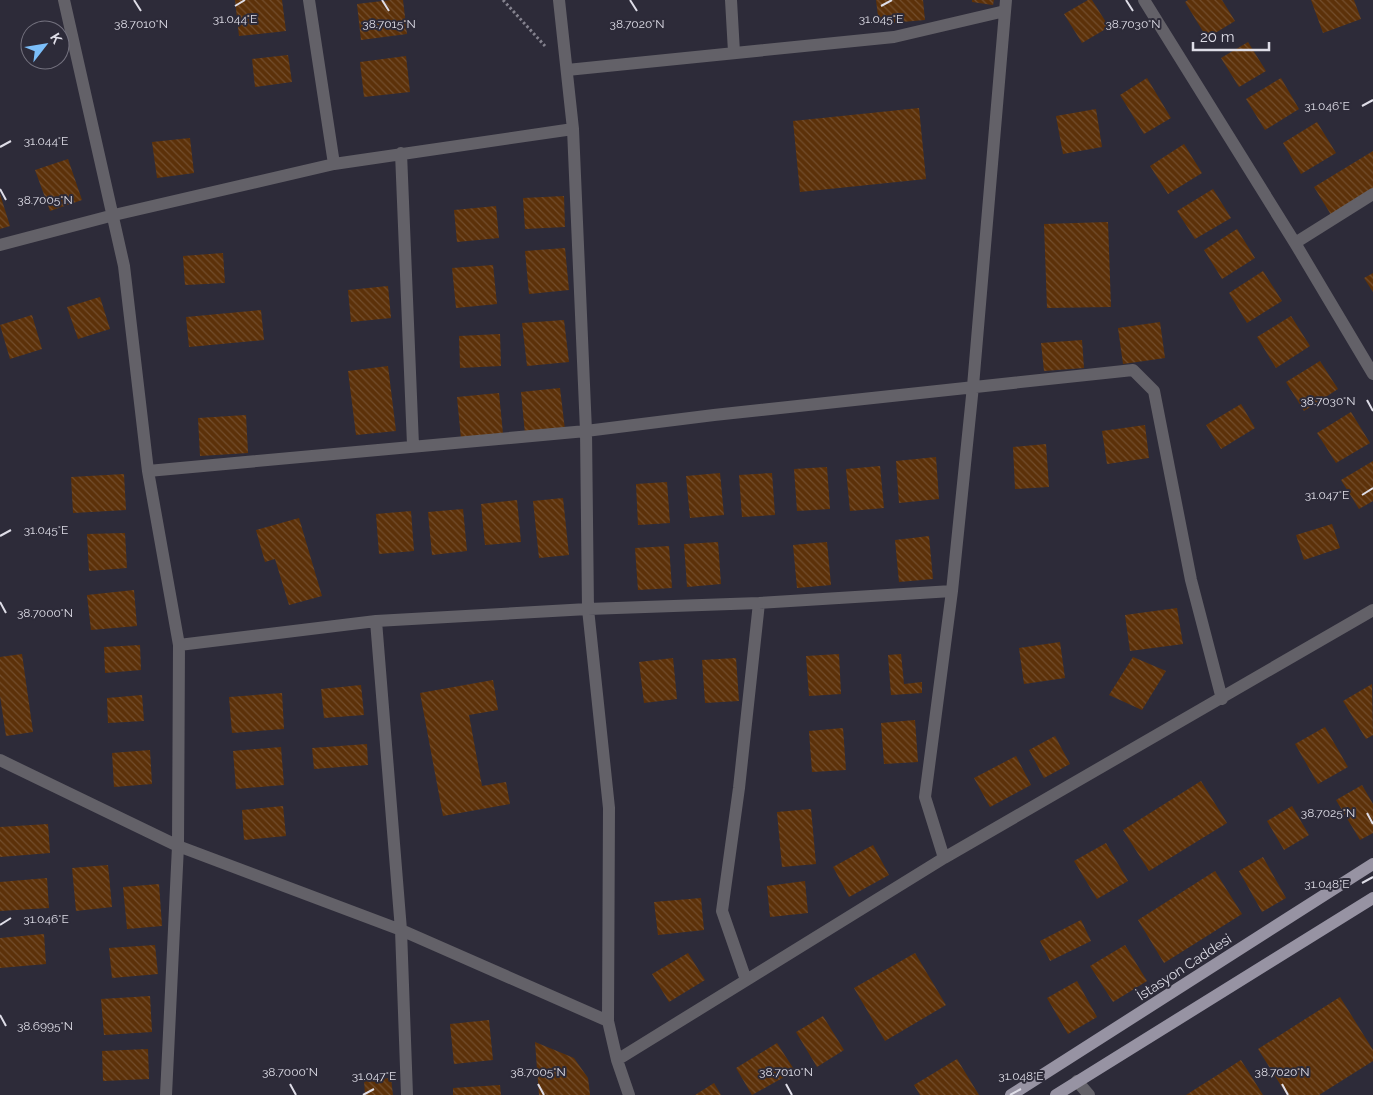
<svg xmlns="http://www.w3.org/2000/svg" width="1373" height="1095" font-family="Raleway,sans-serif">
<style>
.building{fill:url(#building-back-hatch)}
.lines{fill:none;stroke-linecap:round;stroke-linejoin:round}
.path{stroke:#84828e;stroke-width:3;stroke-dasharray:2.5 2.5;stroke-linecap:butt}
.minor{stroke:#636168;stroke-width:12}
.major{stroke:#9793a3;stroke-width:12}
.ticks{fill:none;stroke:#dedde7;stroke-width:2}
.labels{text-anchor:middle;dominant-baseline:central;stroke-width:4;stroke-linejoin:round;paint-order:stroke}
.street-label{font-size:14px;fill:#dedde7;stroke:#2d2b39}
.ticks-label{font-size:12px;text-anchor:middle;fill:#dedde7;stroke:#2d2b39;stroke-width:4;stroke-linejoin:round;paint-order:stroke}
</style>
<defs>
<pattern id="building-back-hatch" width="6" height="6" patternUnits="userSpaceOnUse" patternTransform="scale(1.25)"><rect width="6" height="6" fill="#5c3109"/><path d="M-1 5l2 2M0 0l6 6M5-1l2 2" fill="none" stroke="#734e2d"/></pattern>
</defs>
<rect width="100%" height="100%" fill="#2d2b39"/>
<path class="building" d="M235,0H282L286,31L239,36Z
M391,0H403L407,34L361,40L357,4Z
M876,0H923L925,20L879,24Z
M972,0H994L993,5L972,2Z
M1088,0H1092L1109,27L1082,43L1064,14Z
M1188,0H1222L1235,21L1207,38L1185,2Z
M1311,0H1354L1361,19L1323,33Z
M1248,42L1266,71L1239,87L1221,58Z
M288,55L292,82L255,87L252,59Z
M406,56L410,92L364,97L360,62Z
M1147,78L1171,118L1144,134L1120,95Z
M1281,78L1299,109L1265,130L1246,99Z
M919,108L926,179L800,192L793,121Z
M1096,109L1102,147L1063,154L1056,116Z
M1317,122L1336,153L1301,174L1283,143Z
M190,138L194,173L157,178L152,142Z
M1184,144L1202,173L1168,194L1150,166Z
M1373,151V193L1333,218L1314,187Z
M68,159L82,200L50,211L35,170Z
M1213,189L1231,218L1195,239L1177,211Z
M0,194L10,226L0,229Z
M564,196L565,227L525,229L523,198Z
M496,206L499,238L457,242L454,210Z
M1108,222L1111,307L1047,308L1044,224Z
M1237,229L1255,258L1222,279L1204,250Z
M565,248L569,290L529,294L525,251Z
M223,253L225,283L185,285L183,256Z
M493,265L497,304L456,308L452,268Z
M1263,271L1282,301L1247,323L1229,293Z
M1373,273V292L1364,278Z
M388,286L391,318L351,322L348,290Z
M100,297L110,329L78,339L67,307Z
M261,310L264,340L189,347L186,317Z
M32,315L42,349L10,359L0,325Z
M1291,316L1310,346L1276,368L1257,337Z
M564,320L569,362L527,366L522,323Z
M1160,322L1165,358L1123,364L1118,328Z
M500,334L501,366L460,368L459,336Z
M1082,340L1084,368L1044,371L1041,343Z
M1320,361L1338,389L1304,411L1286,382Z
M388,366L396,431L356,435L348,371Z
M560,388L565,430L525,434L521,392Z
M499,393L503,434L461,439L457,397Z
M1241,404L1255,428L1221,449L1206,425Z
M1351,412L1370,443L1336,463L1317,433Z
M246,415L248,453L200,456L198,418Z
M1145,425L1149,458L1107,464L1102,431Z
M1046,444L1049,487L1015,489L1013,447Z
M936,457L939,499L899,503L896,461Z
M1373,461V501L1359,509L1341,480Z
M880,466L884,508L850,511L846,469Z
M827,467L830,509L797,511L794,469Z
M720,473L724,515L690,518L686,476Z
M772,473L775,515L742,517L739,475Z
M124,474L126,510L73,513L71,477Z
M667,482L670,523L638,525L636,484Z
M563,498L569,555L539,558L533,501Z
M517,500L521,542L485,545L481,504Z
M463,509L467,551L432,555L428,512Z
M411,511L414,551L379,554L376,514Z
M299,518L322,596L289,605L275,559L265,562L256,530Z
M1332,524L1340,548L1304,560L1296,535Z
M125,533L127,568L89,571L87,534Z
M929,536L933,579L899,582L895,540Z
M718,542L721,584L687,587L684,544Z
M827,542L831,585L797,588L793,545Z
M669,546L672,588L638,590L635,548Z
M134,590L137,626L91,630L87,595Z
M1177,608L1183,644L1130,651L1125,615Z
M1060,642L1065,678L1024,684L1019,648Z
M140,645L141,670L105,673L104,647Z
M22,654L33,732L6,736L0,696V657Z
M839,654L841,694L809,696L806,656Z
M901,654L904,684L922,682V693L891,695L888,655Z
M1133,657L1166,671L1142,710L1109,695Z
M673,658L677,699L644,703L639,662Z
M736,658L739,701L705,703L702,660Z
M493,680L498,710L469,715L482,786L506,782L510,804L443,816L420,693Z
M1372,684L1373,735L1366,739L1343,701Z
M361,685L364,715L324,718L321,689Z
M282,693L284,729L232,733L229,697Z
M142,695L144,721L108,723L107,698Z
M915,720L918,762L884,764L881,723Z
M1325,727L1348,767L1318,784L1295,744Z
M843,728L846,770L812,772L809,731Z
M1055,736L1070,764L1044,778L1029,750Z
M367,744L368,765L314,769L312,748Z
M281,747L284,785L236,789L233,751Z
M150,750L152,784L114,787L112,753Z
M1016,756L1031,785L990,807L974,778Z
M1201,781L1227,823L1149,871L1123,830Z
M1362,785L1373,804V833L1360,840L1336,800Z
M283,806L286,836L244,840L242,810Z
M1292,806L1309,835L1284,850L1267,821Z
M811,809L816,864L782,867L777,812Z
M48,824L50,853L0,857V827Z
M1106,843L1128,881L1097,899L1074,861Z
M873,845L889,875L849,897L833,867Z
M1263,857L1286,898L1262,912L1239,871Z
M108,865L112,907L76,911L72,868Z
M1215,871L1242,914L1164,963L1138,920Z
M47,878L49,908L0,911V882Z
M805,881L808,913L770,917L767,886Z
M159,884L162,926L127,929L123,887Z
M701,898L704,930L658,935L654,902Z
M1081,920L1091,941L1050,961L1040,941Z
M44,934L46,964L0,968V938Z
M155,945L158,974L112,978L109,948Z
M1125,945L1147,981L1113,1002L1090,966Z
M688,953L705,980L669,1002L652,974Z
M915,953L946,1005L885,1041L854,988Z
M1077,981L1097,1017L1068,1034L1047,998Z
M150,996L152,1032L104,1035L101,999Z
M1340,997L1373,1050V1061L1319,1095H1287L1258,1049Z
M823,1016L844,1050L817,1067L796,1032Z
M489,1020L493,1060L454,1064L450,1024Z
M535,1042L574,1058L588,1078L590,1095H539Z
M777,1043L795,1071L752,1095L736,1068Z
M148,1049L149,1079L103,1081L102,1051Z
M957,1059L979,1095H920L914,1085Z
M1241,1060L1263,1095H1186Z
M391,1078L393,1095H365L364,1080Z
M714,1083L721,1095H695Z
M500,1085L501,1095H453V1088Z"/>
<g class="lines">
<path class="path" d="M503,0L545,46"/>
<path class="minor" d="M64,0L124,266L148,471L179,645L178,846L166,1095
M309,0L334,164
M559,0L573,129L586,431L588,609L609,808L608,1021
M731,0L734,52
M1144,0L1295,243L1373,374
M567,70L894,37L1005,11
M401,153L413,445
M1295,243L1373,194
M0,245L114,215L334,164L573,129
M148,471L586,431L714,415L1133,370L1154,391L1191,580L1222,699
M376,621L401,930L407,1095
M179,645L376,621L588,609L759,603L952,591
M0,760L178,846L401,930L608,1021L617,1060
M944,858L925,797L952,591L973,386L1006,0
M746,980L722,911L739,788L759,603
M1077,1081L1089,1095
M629,1095L617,1060L944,858L1373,610"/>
<path class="major" d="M1011,1095L1373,864
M1056,1095L1373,898"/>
</g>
<path class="ticks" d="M134,0L141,11M382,0L389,11M630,0L637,11M1126,0L1133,11M235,6L245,0M881,6L892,0M1362,106L1373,100M0,147L11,141M0,189L6,200M1367,400L1373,411M1362,495L1373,488M0,536L11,530M0,602L6,613M1367,813L1373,824M1362,883L1373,877M0,925L11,918M0,1015L6,1026M290,1084L296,1095M538,1084L544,1095M786,1084L792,1095M1282,1084L1288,1095M363,1095L374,1089M1010,1095L1021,1089"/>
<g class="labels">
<g class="street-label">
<text transform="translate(1184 967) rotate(-33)">İstasyon Caddesi</text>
</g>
</g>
<g class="ticks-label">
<text x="235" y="23">31.044°E</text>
<text x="881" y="23">31.045°E</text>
<text x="389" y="28">38.7015°N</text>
<text x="141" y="28">38.7010°N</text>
<text x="637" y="28">38.7020°N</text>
<text x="1133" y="28">38.7030°N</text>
<text x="1327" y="110">31.046°E</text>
<text x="46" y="145">31.044°E</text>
<text x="45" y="204">38.7005°N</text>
<text x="1328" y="405">38.7030°N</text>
<text x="1327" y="499">31.047°E</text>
<text x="46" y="534">31.045°E</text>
<text x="45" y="617">38.7000°N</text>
<text x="1328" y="817">38.7025°N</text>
<text x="1327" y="888">31.048°E</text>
<text x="46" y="923">31.046°E</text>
<text x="45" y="1030">38.6995°N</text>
<text x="290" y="1076">38.7000°N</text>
<text x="538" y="1076">38.7005°N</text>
<text x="786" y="1076">38.7010°N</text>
<text x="1282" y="1076">38.7020°N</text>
<text x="374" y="1080">31.047°E</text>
<text x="1021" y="1080">31.048°E</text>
</g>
<g transform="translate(45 45) rotate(59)"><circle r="24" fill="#2d2b39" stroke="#74727f"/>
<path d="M0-4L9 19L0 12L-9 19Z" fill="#7bbef9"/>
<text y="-8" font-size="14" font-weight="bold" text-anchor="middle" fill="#dedde7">K</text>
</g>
<path d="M1193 42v8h76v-8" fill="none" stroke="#dedde7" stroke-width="2.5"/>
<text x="1200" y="42" font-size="15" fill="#dedde7" stroke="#2d2b39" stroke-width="4" paint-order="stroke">20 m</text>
</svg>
